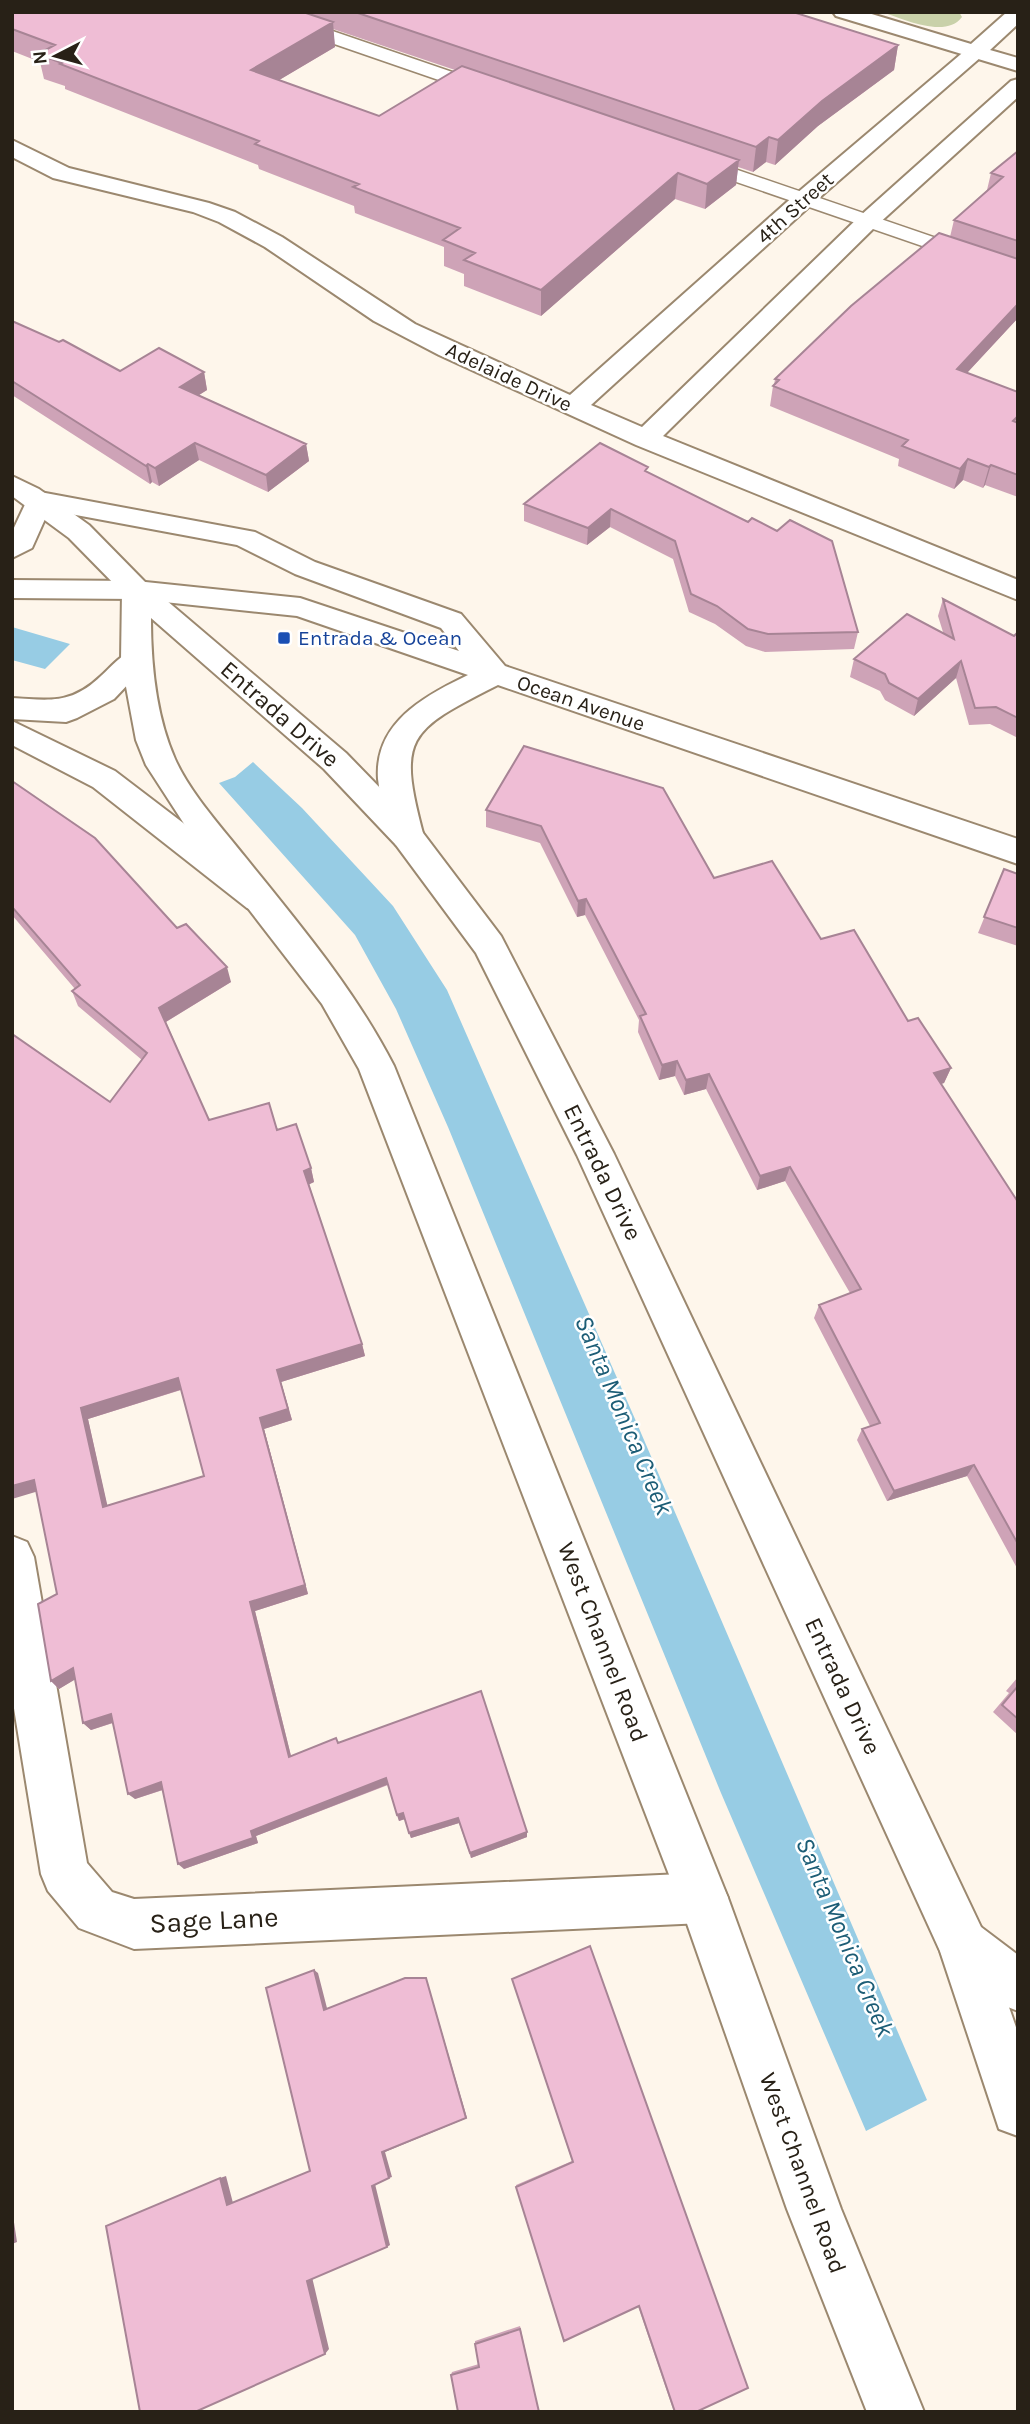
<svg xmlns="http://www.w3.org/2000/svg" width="1030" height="2424" font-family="Karla,sans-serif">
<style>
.green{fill:#c9d1a9}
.water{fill:#97cce4}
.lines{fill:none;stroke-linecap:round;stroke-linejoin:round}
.lane-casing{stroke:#9b886f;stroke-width:3}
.street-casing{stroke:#9b886f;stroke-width:4}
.secondary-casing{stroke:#9b886f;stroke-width:4}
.lane{fill:#fff;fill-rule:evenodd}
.street{fill:#fff;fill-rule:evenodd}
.secondary{fill:#fff;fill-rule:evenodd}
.wall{fill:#cea3b7;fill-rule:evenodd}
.shaded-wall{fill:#a78495}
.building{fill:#efbdd5;stroke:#a78495;stroke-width:2;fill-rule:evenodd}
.transit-dot{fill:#1a4fb4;stroke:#fff;stroke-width:2.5}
.labels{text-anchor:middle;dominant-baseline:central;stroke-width:5;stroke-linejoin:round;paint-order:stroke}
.far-street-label{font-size:21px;fill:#282117;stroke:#fff}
.far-transit-label{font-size:21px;fill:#164399;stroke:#fff;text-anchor:start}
.street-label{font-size:24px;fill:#282117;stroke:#fff}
.water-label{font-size:26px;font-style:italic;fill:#1c5d76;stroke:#fff}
.near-street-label{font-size:28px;fill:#282117;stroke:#fff}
</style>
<rect width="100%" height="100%" fill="#fef6eb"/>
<path class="green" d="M882,12H959L962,17C946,39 903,19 882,12Z"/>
<path class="water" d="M12,628V627L70,644L45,669L12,660Z
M253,762L302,808L393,906L447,990L635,1419L927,2100L866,2131L721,1793L448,1127L396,1009L355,935L219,783L235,777Z"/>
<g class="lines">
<g class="lane-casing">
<path id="lane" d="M250,12H277L499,88L502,92L499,96H485L253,16Z
M694,155L1018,266V279L687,165L684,161L687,157Z"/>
</g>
<g class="street-casing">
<path id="street" d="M974,47L981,49L984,53L981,57L812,204L591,405L642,427L860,216L1011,81L1018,79V97L876,226L663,436L1018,580V600L636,445L439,355L374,321L265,247L219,222L193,212L53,178L12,157V140L69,168L209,203L235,212L282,237L415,324L570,395L796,194L967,49Z
M40,492L255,532L315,562L461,614L505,666L1018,839V864L498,685C407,731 397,737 424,837L420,845L408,849L396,845L392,837C387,818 380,798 378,779C374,723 424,696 468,675L297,616L136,599L12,598V580L136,581L300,598L459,651L441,628L295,574L237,545L49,510L32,548L12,558V532L30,494Z
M136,650L147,653L151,660L114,699L77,718L66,722L12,719V698C49,700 71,705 101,676C112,666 121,654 136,650Z
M12,721L115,771L271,890L276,899L271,908L259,912L247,908L93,787L12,745Z
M12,1536L27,1542L34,1557L87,1863L112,1892L134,1899L703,1873L720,1881L728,1898L720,1915L703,1923L134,1949L79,1928L48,1891L41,1874L12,1696Z
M963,1920L981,1927L1018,1955V2011L1000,2004L945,1963L938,1945L945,1927Z"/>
</g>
<g class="secondary-casing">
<path id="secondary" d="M833,12H865L971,44L1007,12H1018V24L990,50L1018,58V71L836,16Z
M12,476L39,489L89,525L146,583L346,753L420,829L501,936L614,1154L981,1927L1018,2033V2136L999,2129L940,1951L577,1155L476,953L396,845L324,769L151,618C151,665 156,716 175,759C190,793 223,829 246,858C300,925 355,990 394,1066L728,1898L841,2209L924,2412H867L787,2209L678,1898L359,1069L322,1004L190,833L146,765L136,740L121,660L122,592L69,538L12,496Z"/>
</g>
<use href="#lane" class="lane"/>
<use href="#street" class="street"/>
<use href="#secondary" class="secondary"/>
</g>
<path class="wall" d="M12,12H793L898,45L894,70L818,126L775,165L766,162L753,172L738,167L736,185L705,209L675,199L541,316L464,286V274L444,266V247L355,213L354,206L259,169L258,165L65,89V86L44,79L40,62L12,51ZM333,29L455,70L379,116L279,80L335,47Z
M1018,151V318L967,373L1018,392V497L985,485L983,488L963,480L954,489L898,466L899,459L770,406L773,386L774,385L775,379L950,237L954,220L987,190L991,173Z
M12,321L120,371L204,372L207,390L199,395L306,444L309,461L268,492L199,460L159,486L152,482L150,484L12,395Z
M648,472L858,632L854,649L765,652L746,646L715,624L689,612L673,559L610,527L587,545L524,521V504Z
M943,599L1014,636L1018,632V738L990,724L969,725L956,678L914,716L885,700L880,691L850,677L854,659L943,632L938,616Z
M12,781L177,928L231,982L166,1022L209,1120L277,1130L311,1168L314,1182L309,1184L362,1344L365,1356L281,1382L292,1420L264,1429L308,1594L255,1611L291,1756L338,1743L527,1837L471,1858L459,1823L411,1838L405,1819L399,1821L388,1785L256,1836L258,1843L184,1869L163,1790L135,1799L113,1723L91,1730L83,1723L75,1679L59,1689L51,1681L57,1594L110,1102L142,1060L78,1006L72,991L75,989L12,915ZM181,1390L204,1476L107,1506L88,1419Z
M486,810L714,878L821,939L908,1021L951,1068L944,1083L941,1084L1018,1202V1570L967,1476L887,1501L857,1440L862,1429L870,1426L814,1318L819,1305L850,1293L785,1181L757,1190L706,1089L684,1095L675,1076L659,1080L638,1032L639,1020L585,915L577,917L540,843L486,827Z
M1004,869L1018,874V946L978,933Z
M1018,1677V1735L993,1712L1009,1693L1006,1691Z
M512,1979L696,2412H674L638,2306L516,2187V2185L572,2161Z
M520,2326L539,2412L451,2375L452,2372L479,2364L475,2344V2341Z"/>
<path class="shaded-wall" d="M333,22L335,47L254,95L251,70Z
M898,45L894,70L818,126L775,165L778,140L822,101Z
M769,137L766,162L753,172L756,147Z
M739,160L736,185L705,209L707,184Z
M678,173L675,199L541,316V290Z
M1018,304V318L952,389L957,369Z
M204,372L207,390L183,405L180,387Z
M195,443L199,460L159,486L155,468Z
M306,444L309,461L268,492L266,475Z
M968,459L963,480L954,489L960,469Z
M148,464L152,482L150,484L146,466Z
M991,465L985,485L983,488L989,467Z
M611,509L610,527L587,545L588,528Z
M961,661L956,678L914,716L918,699Z
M586,899L585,915L577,917L578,901Z
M227,967L231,982L164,1023L159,1008Z
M677,1061L675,1076L659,1080L662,1065Z
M951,1068L944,1083L928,1088L934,1073Z
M709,1074L706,1089L684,1095L686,1080Z
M790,1167L785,1181L757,1190L760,1176Z
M311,1168L314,1182L308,1185L304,1171Z
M362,1344L365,1356L281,1382L292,1420L264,1429L308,1594L255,1611L293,1764L289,1757L250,1602L260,1418L277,1370Z
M178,1378L183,1389L88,1419L110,1517L103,1507L81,1408Z
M974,1465L967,1476L887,1501L894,1491Z
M34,1480L42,1490L12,1499V1486Z
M73,1668L81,1676L59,1689L51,1681Z
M111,1714L118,1721L91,1730L83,1723Z
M386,1778L389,1784L256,1836L258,1843L184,1869L178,1864L251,1831Z
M161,1782L168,1788L135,1799L128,1794Z
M403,1813L405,1819L399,1821L397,1815Z
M458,1818L459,1823L411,1838L409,1833Z
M527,1832V1837L471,1858L470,1853Z
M314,1970L318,1973L328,2012L324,2010Z
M426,1978L427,1981L467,2118L385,2152L392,2177L389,2178L382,2152Z
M226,2176L233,2203L227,2205L220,2178Z
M375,2184L390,2245L387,2247L372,2186Z
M12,2209L17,2242L12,2244Z
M312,2277L329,2349L325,2354L307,2281Z"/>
<path class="building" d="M12,12H303L333,22L251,70L379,116L462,66L739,160L707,184L678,173L541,290L464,260L475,253L443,240L460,228L353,187L359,184L255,144L259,141L60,64L62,63L38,54L55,45L12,29Z
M355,12H793L898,45L822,101L778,140L769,137L756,147Z
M1018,151V241L954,220L1003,177L991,173Z
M939,233L1018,259V304L957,369L1018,392V416L1013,421L1018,423V475L991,465L989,467L968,459L960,469L902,446L908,440L773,386L779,380L775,379L851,306Z
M12,321L59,342L63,340L120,371L159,348L204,372L180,387L306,444L266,475L195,443L155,468L148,464L146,466L12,381Z
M600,443L648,467L645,471L748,522L752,518L777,531L790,520L832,541L858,632L768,634L748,629L717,606L691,594L675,541L611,509L588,528L524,504Z
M943,599L1014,636L1018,632V718L996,707L975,708L961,661L918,699L889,683L885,674L854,659L907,614L954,639Z
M524,746L663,788L714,878L772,861L821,939L854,930L908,1021L918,1018L951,1068L934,1073L1018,1202V1544L974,1465L894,1491L862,1429L880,1423L819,1305L861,1289L790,1167L760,1176L709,1074L686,1080L677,1061L662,1065L640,1016L646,1014L586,899L578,901L541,826L486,810Z
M12,781L95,838L177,928L186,924L227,967L159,1008L209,1120L269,1103L277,1130L296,1124L311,1168L304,1171L362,1344L277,1370L288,1409L260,1418L305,1585L250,1602L289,1757L336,1738L338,1743L481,1691L527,1832L470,1853L458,1818L409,1833L403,1813L397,1815L386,1778L251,1831L253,1838L178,1864L161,1782L128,1794L111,1714L83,1723L73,1668L51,1681L38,1604L57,1594L34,1480L12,1486V1034L110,1102L147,1053L72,991L80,985L12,907ZM178,1378L204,1476L103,1507L81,1408Z
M1004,869L1018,874V928L984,917Z
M1018,1686V1719L1002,1705Z
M590,1946L748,2388L696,2412H675L639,2306L564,2341L516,2187L573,2162L512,1979Z
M314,1970L324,2010L405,1978H426L466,2118L382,2152L389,2178L372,2186L387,2247L307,2281L325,2354L195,2412H140L106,2226L220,2178L227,2205L310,2171L266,1988Z
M520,2329L539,2412H458L451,2375L479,2367L475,2344Z"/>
<rect class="transit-dot" x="277" y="631" width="14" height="14" rx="3.5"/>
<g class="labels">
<g class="far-street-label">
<text transform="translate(795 208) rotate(-42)">4th Street</text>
<text transform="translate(509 377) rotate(25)">Adelaide Drive</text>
<text transform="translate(581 703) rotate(19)">Ocean Avenue</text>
</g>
<g class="far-transit-label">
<text x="298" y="638">Entrada &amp; Ocean</text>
</g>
<g class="street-label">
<text transform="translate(280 714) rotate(41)">Entrada Drive</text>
<text transform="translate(603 1172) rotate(64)">Entrada Drive</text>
<text transform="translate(603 1642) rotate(69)">West Channel Road</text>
<text transform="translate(843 1686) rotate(65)">Entrada Drive</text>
<text transform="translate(803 2173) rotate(70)">West Channel Road</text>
</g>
<g class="water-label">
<text transform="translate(624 1415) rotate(67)">Santa Monica Creek</text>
<text transform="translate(845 1937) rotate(67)">Santa Monica Creek</text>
</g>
<g class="near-street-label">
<text transform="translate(214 1920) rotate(-3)">Sage Lane</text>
</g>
</g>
<rect width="1030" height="2424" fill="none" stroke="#282117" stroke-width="28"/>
<g transform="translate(56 56) rotate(264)" stroke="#ffffff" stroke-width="5" paint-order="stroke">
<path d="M0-5L12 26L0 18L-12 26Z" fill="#282117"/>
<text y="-10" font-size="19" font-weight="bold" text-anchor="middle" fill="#282117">N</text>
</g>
</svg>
